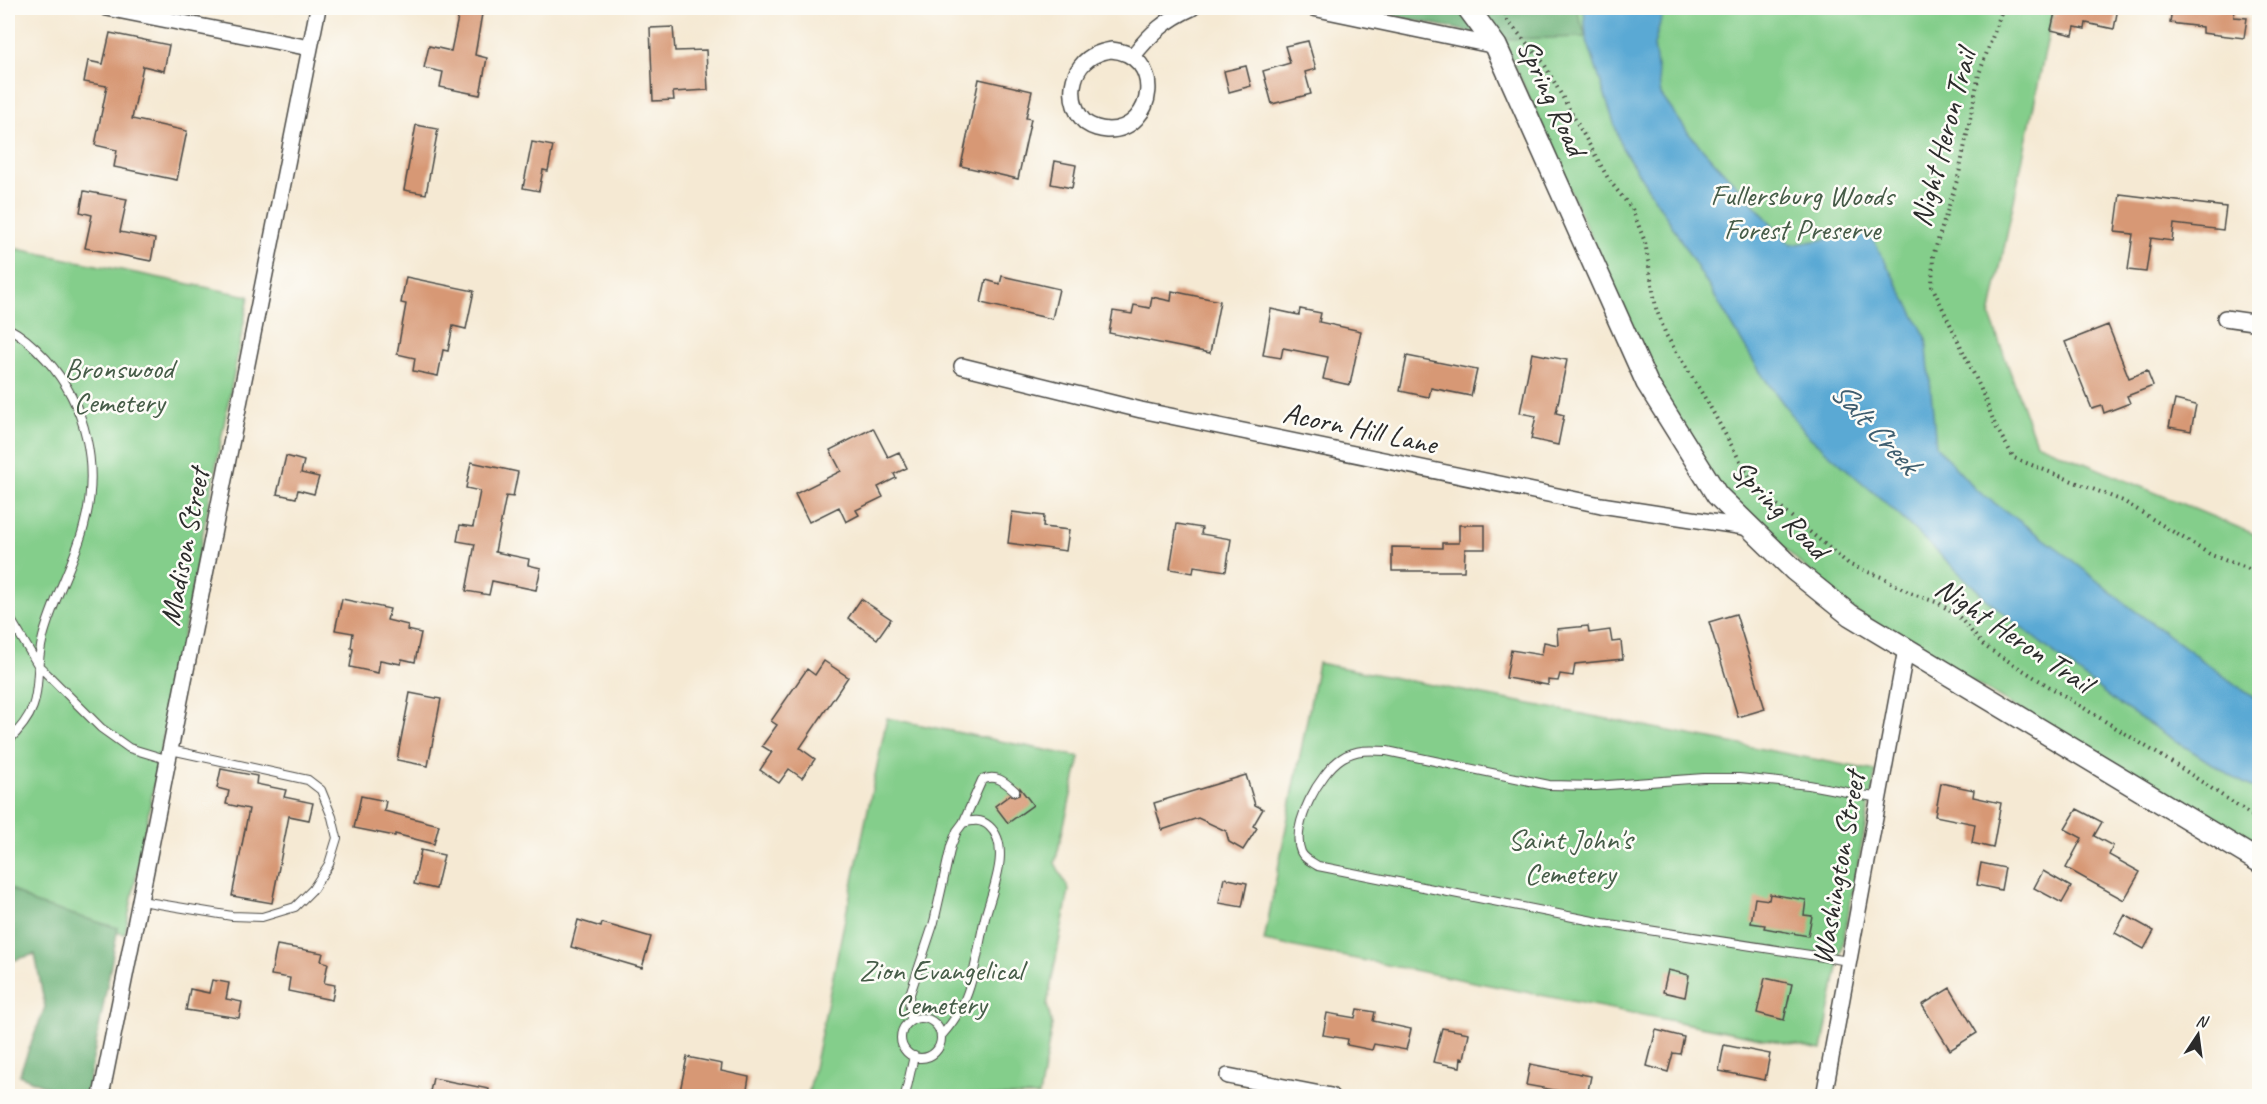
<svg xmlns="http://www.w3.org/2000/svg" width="2267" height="1104" font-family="Caveat,sans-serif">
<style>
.green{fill:#84ce8b;stroke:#587c5b;stroke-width:1.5}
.forest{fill:#6bb177;stroke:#4b6e51;stroke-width:1.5}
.water{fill:#5aa9d4;stroke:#426a80;stroke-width:1.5}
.building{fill:#d79874}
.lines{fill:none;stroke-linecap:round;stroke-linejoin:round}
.lane-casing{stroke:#494844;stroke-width:10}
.street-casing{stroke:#494844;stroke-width:18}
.secondary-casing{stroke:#494844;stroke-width:24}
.path{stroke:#494844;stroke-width:4;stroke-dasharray:1.5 4.5;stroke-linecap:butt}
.lane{stroke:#fff;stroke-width:8}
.street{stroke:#fff;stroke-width:15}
.secondary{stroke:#fff;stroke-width:21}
.labels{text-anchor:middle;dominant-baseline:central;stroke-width:5;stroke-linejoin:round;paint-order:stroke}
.street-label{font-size:30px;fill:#2b2b2b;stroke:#fdfcf7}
.park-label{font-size:30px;fill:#465c48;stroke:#fdfcf7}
.water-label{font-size:32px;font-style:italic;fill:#3e5d6f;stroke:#fdfcf7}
</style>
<rect width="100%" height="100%" fill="#fdfcf7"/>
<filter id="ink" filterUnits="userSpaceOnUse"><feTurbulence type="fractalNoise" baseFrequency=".0167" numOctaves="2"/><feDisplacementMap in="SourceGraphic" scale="12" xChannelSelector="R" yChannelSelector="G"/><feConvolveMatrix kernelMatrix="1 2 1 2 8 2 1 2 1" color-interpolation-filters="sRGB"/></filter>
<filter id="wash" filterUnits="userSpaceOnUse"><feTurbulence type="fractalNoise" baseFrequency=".008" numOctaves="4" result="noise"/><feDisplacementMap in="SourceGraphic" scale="24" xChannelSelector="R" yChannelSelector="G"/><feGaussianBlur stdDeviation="1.35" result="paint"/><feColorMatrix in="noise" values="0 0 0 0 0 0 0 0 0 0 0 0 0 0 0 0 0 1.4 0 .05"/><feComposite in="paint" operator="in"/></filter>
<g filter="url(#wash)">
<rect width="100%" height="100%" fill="#f5e9d3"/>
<path class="green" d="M1357,8H2054L1990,316L2036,443L2259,536V853L1851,609L1720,490L1658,389L1503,39Z
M8,247L249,296L125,934L8,911Z
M1318,663L1876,771L1822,1050L1264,941Z
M887,718L1080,757L1055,863L1069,890L1047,1005L1052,1025L1039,1096H808Z"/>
<path class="forest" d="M1357,8H1576L1586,37L1503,39Z
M8,887L34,903L118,928L86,1096H69L19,1075L45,1007L35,954L8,962Z"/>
<path class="water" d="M1584,8H1664L1654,45L1661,95L1690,135L1791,245L1869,232L1926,337L1936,446L1975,489L2061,551L2123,602L2259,702V791L2234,778L2118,704L1993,605L1887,504L1806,434L1762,375L1668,219L1622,148L1586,37Z"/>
<g id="blocks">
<path class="building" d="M460,8H483L475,55L487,58L480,95L440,87L443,72L424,68L429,46L451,51Z
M2056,8H2118L2114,29L2086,23L2085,29L2075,27L2073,35L2051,30Z
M2172,8L2235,10L2234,17L2247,18L2244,38L2202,33V27L2170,23Z
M673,27L675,51L706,50L708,90L673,92L674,100L653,101L650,28Z
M110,33L169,45L164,71L143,66L132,119L187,131L177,180L114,167L117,150L95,145L107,86L84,82L88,61L103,64Z
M1308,41L1316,69L1305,72L1311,94L1272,104L1263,71L1290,63L1285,46Z
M1246,66L1251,86L1229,92L1224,71Z
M979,79L1032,91L1026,118L1031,119L1018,179L961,166Z
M416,125L438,129L426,194L404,190Z
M532,142L553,146L548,171L543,170L539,191L523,188Z
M1055,161L1076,165L1072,188L1051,184Z
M84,191L127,199L120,232L155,239L151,261L85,248L92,215L80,212Z
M2120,194L2226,207L2223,230L2174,224L2172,241L2151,238L2146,272L2128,270L2133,234L2115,232Z
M1002,276L1059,289L1052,319L981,303L986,280L1000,284Z
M406,277L474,291L466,329L453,326L448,351L443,350L438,376L413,371L415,358L397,354L406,304L401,303Z
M1172,291L1220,301L1210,353L1109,333L1113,311L1132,314L1134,305L1150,308L1152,297L1171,301Z
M1271,309L1299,315L1300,309L1321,313L1319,322L1361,331L1350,385L1323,379L1328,357L1283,348L1281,358L1263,355Z
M2108,325L2129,378L2147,371L2153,386L2127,396L2130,403L2104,413L2102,406L2092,409L2065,342Z
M1532,353L1567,360L1556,413L1564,415L1558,445L1531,439L1536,416L1520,413Z
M1407,356L1477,370L1471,396L1431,388L1429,397L1400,391Z
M2175,400L2196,405L2191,431L2169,427Z
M873,428L888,457L899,452L907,468L894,474L896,478L878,487L883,497L856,510L859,515L846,522L839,507L809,522L795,494L841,471L830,450Z
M286,456L304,461L301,473L319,477L314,494L298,490L296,498L277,494Z
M471,462L518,472L513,497L506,496L495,552L529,559L528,565L541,568L536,590L492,581L489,595L466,591L475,544L457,541L460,525L473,527L480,491L466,488Z
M1012,512L1044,516L1043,527L1069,530L1066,551L1008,543Z
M1177,524L1202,528L1201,534L1231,539L1226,571L1194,566L1193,573L1170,569Z
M1459,525H1485V549H1465L1464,571H1392V547L1442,548V543H1459Z
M342,599L390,609L387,620L408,625L407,630L421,633L415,662L402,659L401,664L380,660L378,673L350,667L353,649L351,648L353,633L335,630Z
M861,599L891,619L877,639L848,618Z
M1736,614L1765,709L1738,717L1709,622Z
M1588,626L1589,633L1610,630L1612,642L1621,641L1623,659L1575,664L1573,676L1560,674L1558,681L1548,680V685L1506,678L1511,650L1542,655L1544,642L1558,645L1557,629Z
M824,661L848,677L800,748L815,759L802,778L789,769L779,783L760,770L772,752L762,746L777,725L771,721L807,669L815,675Z
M410,693L441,699L428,766L397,760Z
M221,769L257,776L256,784L286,790L284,797L313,803L309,820L289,816L272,903L232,896L249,809L226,804L229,791L217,788Z
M1246,775L1255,805L1263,809L1253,826L1257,828L1243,850L1229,842L1226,831L1198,818L1162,830L1154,803Z
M1941,783L1974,790L1973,797L2001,803L1993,848L1972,843L1975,824L1935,816Z
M1020,788L1033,805L1008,823L995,806L1010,795L1014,797L1019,795Z
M361,796L386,801L384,811L439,825L434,844L395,834V836L354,828Z
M2077,809L2102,822L2094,836L2113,846L2109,855L2140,872L2124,900L2066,868L2082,838L2065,829Z
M421,850L444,855L436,889L414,884Z
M1981,863L2005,868L2001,890L1977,885Z
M2043,871L2071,887L2062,903L2034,888Z
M1224,878L1247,883L1242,907L1219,903Z
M1770,894L1806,900L1804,915L1812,916L1808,936L1764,928L1765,925L1751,923L1755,898L1769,900Z
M2125,915L2154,931L2144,949L2115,933Z
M578,920L601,927L602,923L651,937L642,968L571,947Z
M277,945L323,953L321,961L328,963L324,983L335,985L332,1000L288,991L290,978L271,975Z
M1668,970L1689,975L1685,997L1663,992Z
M1765,978L1792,984L1784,1020L1757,1013Z
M212,980L229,983L226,999L242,1002L239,1018L186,1010L190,989L209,993Z
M1950,988L1977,1033L1950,1050L1922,1005Z
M1357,1009L1375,1012L1373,1021L1411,1029L1406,1050L1374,1044L1372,1050L1347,1045L1348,1039L1323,1035L1327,1013L1355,1018Z
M1442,1028L1469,1033L1464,1059L1461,1058L1460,1067L1433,1062Z
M1656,1030L1684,1037L1680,1054L1673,1053L1668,1072L1647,1066Z
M1724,1045L1770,1054L1765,1080L1719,1071Z
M687,1057L722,1064L721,1071L749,1077L746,1096H679Z
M1530,1064L1591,1076L1587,1096L1526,1085Z
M433,1078L489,1089L488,1096H429Z"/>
</g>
</g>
<g filter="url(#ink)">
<use href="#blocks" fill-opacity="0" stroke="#494844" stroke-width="1.5"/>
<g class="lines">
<g class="lane-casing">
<path id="lane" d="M8,328C22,335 35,347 46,359C87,405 100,467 84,526C74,564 53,599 43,637C31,684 49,702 8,741
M8,615L38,665L101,728L129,748L169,760
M963,823L982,780C996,774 1004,781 1015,791
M141,901L232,916L262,917L295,907L313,889L329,864L337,838L332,817L321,790L308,780L171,750
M1849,961L1603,923L1318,866C1312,862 1304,859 1301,852C1290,826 1320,772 1342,758C1356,749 1371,750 1387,751L1549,785L1595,786L1704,778H1739L1809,785L1879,798
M901 1038a20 20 0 1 1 40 0a20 20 0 1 1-40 0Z
M911,1020L909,997L934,922L951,846L957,831L963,823C973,820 981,819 989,826C1013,847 991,893 985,918C978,947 975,979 962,1006C956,1018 949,1027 941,1036
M905,1096L914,1056"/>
</g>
<g class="street-casing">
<path id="street" d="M107,8L310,48
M1313,8L1496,46
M1111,50C1165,54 1156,130 1108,130C1100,129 1093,128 1086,123C1065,104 1069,65 1097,54C1101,52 1106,51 1111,50Z
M1133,56C1150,34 1167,19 1192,8
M2225,318L2260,323
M962,366L1141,410L1601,505L1751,528
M1228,1076L1331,1096
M101,1096L318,8
M1824,1096L1906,649"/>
</g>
<g class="secondary-casing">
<path id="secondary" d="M1468,8L1496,46L1647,383L1717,495L1794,570L1850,615L2260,862"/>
</g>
<path class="path" d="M1504,8L1507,20L1543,62L1609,180L1632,209L1645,242L1656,308L1666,335L1708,403L1754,486L1850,565L1884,578L1910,593L1939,603L1960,618L1984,646L2187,772L2260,821
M2003,8L1979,74L1959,174L1933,256L1932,286L1980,387L1996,427L2014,458L2123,501L2211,555L2260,573"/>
<use href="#lane" class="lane"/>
<use href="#street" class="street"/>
<use href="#secondary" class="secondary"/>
</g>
</g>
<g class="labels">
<g class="street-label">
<text transform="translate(1552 97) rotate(65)">Spring Road</text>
<text transform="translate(1943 138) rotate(-75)">Night Heron Trail</text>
<text transform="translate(1360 428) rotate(12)">Acorn Hill Lane</text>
<text transform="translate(1780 509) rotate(46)">Spring Road</text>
<text transform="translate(184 547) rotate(-79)">Madison Street</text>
<text transform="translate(2014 635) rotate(34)">Night Heron Trail</text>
<text transform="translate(1838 868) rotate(-80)">Washington Street</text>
</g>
<g class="park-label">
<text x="1802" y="195">Fullersburg Woods<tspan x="1802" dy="34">Forest Preserve</tspan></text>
<text x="119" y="368">Bronswood<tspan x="119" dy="34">Cemetery</tspan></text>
<text x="1570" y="839">Saint John's<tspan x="1570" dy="34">Cemetery</tspan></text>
<text x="941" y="970">Zion Evangelical<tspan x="941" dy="34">Cemetery</tspan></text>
</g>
<g class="water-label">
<text transform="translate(1875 427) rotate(47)">Salt Creek</text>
</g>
</g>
<rect width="2267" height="1104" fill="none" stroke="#fdfcf7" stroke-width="30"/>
<g transform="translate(2198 1035) rotate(13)" stroke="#fdfcf7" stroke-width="4.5" paint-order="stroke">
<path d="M0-4.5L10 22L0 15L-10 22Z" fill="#2b2b2b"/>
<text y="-9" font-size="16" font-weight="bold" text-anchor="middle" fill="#2b2b2b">N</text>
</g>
</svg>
